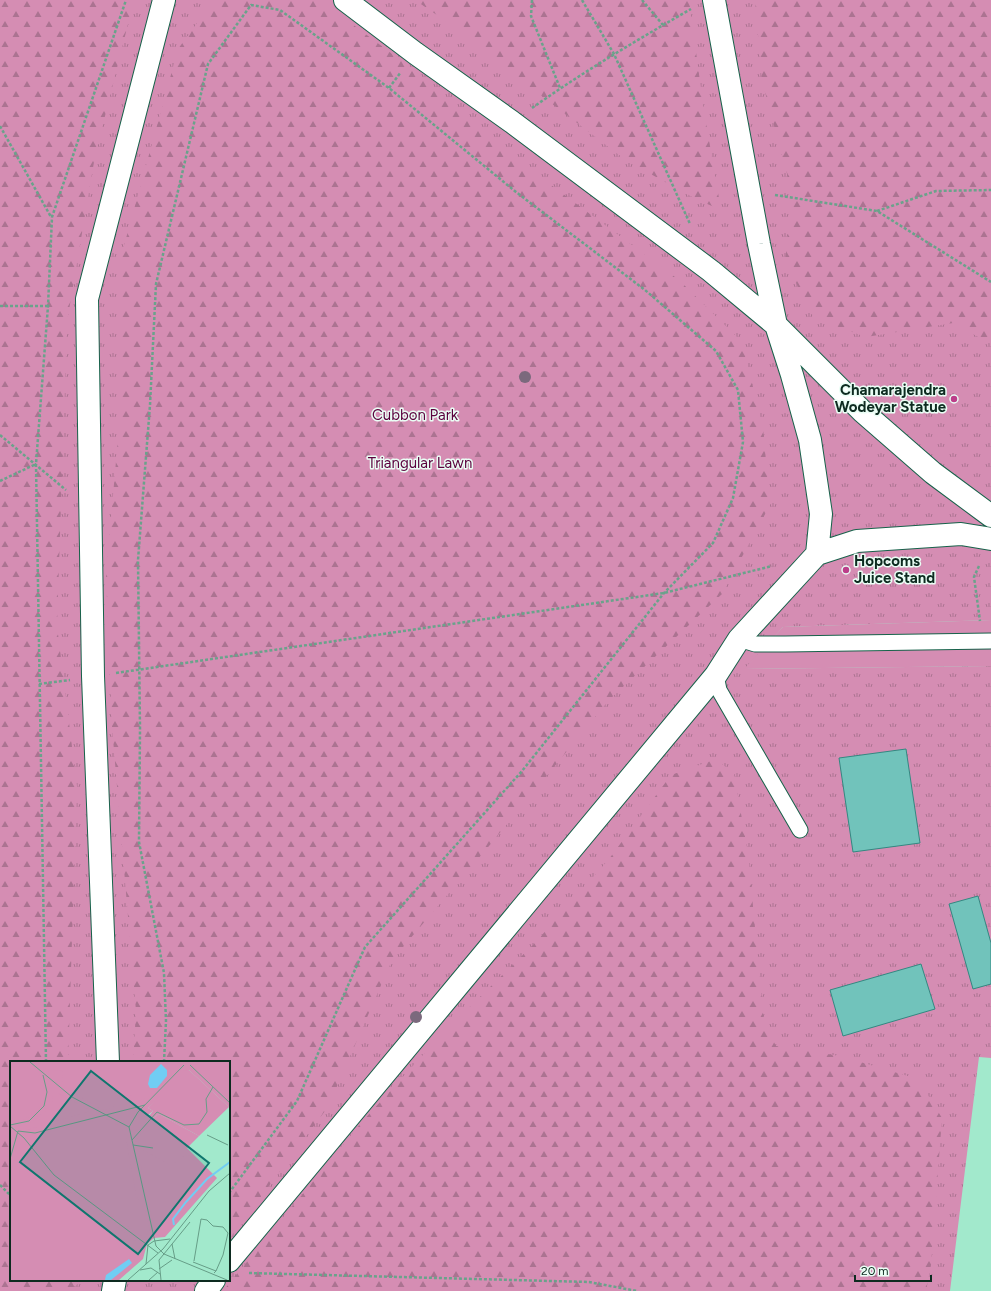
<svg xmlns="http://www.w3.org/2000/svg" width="991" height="1291" font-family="Figtree,sans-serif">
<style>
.grass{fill:url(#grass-tufts);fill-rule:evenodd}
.forest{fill:url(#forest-firs)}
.pitch{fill:#d58db3}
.building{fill:#71c3bb;stroke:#338881}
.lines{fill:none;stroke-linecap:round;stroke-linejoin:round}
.lane-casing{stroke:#17624a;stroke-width:17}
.street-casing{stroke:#17624a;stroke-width:24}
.path{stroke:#6aa28b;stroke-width:2.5;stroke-dasharray:3 2;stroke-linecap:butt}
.lane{stroke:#fff;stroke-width:15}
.street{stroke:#fff;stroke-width:22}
.tree{fill:#7b697d}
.poi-dot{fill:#bc3e8a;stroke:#eafef5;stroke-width:1.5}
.labels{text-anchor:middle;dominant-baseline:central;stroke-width:3;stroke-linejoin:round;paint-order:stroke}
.poi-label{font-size:15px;font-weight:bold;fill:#0d2b20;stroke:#eafef5;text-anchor:end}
.park-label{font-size:15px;fill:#5b003d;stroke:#eafef5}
.inset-river{fill:none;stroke:#71cdf3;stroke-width:2}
.inset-road{fill:none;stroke:#669d87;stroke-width:1}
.view{fill:#0f766e;fill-opacity:0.15;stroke:#0f766e;stroke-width:2}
.inset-edge{fill:none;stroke:#0d2b20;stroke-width:2}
</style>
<defs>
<pattern id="grass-tufts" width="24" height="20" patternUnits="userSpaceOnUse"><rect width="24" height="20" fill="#d58db3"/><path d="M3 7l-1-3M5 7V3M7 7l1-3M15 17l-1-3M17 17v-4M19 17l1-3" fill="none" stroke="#ab7391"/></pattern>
<pattern id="forest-firs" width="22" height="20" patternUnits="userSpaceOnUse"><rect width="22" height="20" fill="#d58db3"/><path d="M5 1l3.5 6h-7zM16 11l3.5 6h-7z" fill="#ab7391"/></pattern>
</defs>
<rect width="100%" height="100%" fill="#a2e9cc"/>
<path class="grass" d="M0,0H991V620L783,627L745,669L991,666V1058L979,1057L950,1291H0ZM11,1062H229V1280H11Z"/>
<path class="forest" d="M0,0H134L95,156L67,322L57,626L77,787L68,1062H11V1280H83L68,1291H0Z
M214,0H320L407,65L535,173L679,280L742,342L763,428L770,505L722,594L609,700L489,846L392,960L328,1107L229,1239V1062H133L136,1011L112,727L106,574L121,405L119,264L178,49Z
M415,0H689L704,111L721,210L696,199L627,161L522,81L450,24Z
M755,0H991V344L953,323L866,337L814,318L785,261L793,196L762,81Z
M716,759L734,774L748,853L764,1023L776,1046L840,1056L918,1079L942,1118L931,1265L926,1291H223L361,1123L442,1034L534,944L609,859L671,775Z"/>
<path class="pitch" d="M991,620V666L744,669L783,627Z"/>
<path class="building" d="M906,749L920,843L853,852L839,758Z
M978,896L991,943V984L973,989L949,904Z
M921,964L935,1009L843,1036L830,990Z"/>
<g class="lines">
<g class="lane-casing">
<path id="lane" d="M739,639L755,644H785L991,641
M716,675L719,690L800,830"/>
</g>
<g class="street-casing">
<path id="street" d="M345,0L415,53L512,122L711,271L776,325L863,412L933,473L991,516
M817,554L857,541L961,534L991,539
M108,1062L93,676L87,299L164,0
M229,1261L716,675L739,639L817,554L821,514L810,440L792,375L776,325L759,244L714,0
M113,1291L115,1280
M206,1291L214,1280"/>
</g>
<path class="path" d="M532,0L531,16L560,88
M582,0L614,54L690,224
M642,0L663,25
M389,88L401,72
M532,108C583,72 637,40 691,9
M0,126L51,217
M775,195L877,211L991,282
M877,211L936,191L991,190
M0,306H48
M0,435L66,490
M0,481L36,464
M979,566L974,577L980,621
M116,673L664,593L772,566
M39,684L70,680
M46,1062L36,464L48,306L52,217L126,0
M164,1062L166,1021L164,973L139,842L140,729L138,560L150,405L156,284L208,64L251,5L280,10L389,88L516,192L645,290L716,351L738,390L743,442L733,498L713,543L664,593L522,771L365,947L297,1101L229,1193
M0,1185L11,1196
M249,1273L589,1282L637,1291"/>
<use href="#lane" class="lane"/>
<use href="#street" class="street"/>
</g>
<g class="tree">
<circle cx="525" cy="377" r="6"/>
<circle cx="416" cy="1017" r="6"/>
</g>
<g class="poi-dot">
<circle cx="954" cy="399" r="4"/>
<circle cx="846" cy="570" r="4"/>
</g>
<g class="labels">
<g class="poi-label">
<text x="946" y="390">Chamarajendra<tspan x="946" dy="17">Wodeyar Statue</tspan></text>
<text x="854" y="561" text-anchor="start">Hopcoms<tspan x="854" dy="17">Juice Stand</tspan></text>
</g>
<g class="park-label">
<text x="415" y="415">Cubbon Park</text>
<text x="420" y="463">Triangular Lawn</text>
</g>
</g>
<g transform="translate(10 1061)">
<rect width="220" height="220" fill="#a2e9cc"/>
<path d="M0,1H220L219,46L179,9L138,47L143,50L138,54L143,57L149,53L189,75L177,87L207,117L155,176L144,177L137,183L133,198L109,219H0Z" fill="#d58db3"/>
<path d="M30,1H148L152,9L148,23L134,38L128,40L123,35L114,34L108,37L103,46L98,49L90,48L63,31L53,21L52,10L36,8ZM46,31L81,50L17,69L16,64L35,51L43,40L42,33ZM95,57L111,66L116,77L126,134L135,150L140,169L134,177L70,132L43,109L27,88L25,79L32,72ZM11,83L16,84L44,118L71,140L133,185L131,195L111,199L92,219H0V112ZM134,89L161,105L175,94L180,95L201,116L152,175L146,174L137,134L129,95Z" fill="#d58db3"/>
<path d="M0,1H14L23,5L29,12L34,30L33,40L28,50L12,60L2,62L0,61Z" fill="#d58db3"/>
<path d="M179,9L219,46L189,75L149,53L143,57L125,81L124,74L143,50L138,47L173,10Z" fill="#d58db3"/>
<path d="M151,3L157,9V15L147,27H140L138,23L140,14ZM119,198L122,202L101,219H95L96,214Z" fill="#71cdf3"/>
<path class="inset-river" d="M164,164L163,158L176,141L197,118L220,101"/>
<path class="inset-road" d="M20,1L62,36L119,66L146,185L154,193L217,219M180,4L220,42M0,64L19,60L34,45L37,31L33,14M0,65L14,77L44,114L148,192M119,66L128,51L174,4M197,74L218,84M122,79L147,51L174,64L189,63L197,51L196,38L203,26M123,84L143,87M0,98L8,70L25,72L135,44M162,183L165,198M184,200L191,158L197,159L203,165L213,166L218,172L213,194L206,210M183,201L206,210L204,212M136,203L138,184L144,180L160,178M149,208L162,199M130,209L141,207L150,213M118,219L153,188L199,130L220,112M139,219L148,211M151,219L149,199L180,161"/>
<path class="view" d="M81,10L199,102L128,193L10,101Z"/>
<rect width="220" height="220" class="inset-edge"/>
</g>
<path d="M855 1275v6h76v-6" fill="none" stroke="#0d2b20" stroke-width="2"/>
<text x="861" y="1275" font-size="12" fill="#0d2b20" stroke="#eafef5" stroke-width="3" paint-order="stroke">20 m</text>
</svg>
